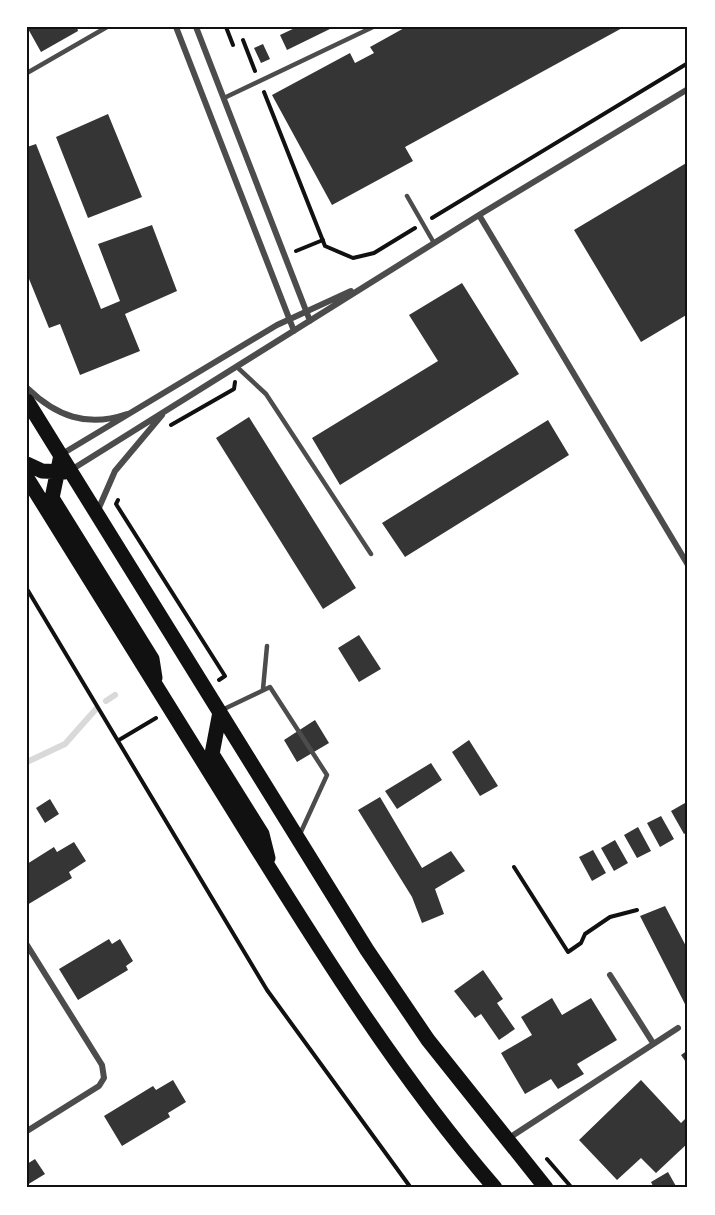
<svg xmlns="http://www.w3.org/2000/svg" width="715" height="1215" font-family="'Nunito Sans',sans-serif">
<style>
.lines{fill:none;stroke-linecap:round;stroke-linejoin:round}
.stream{stroke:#d9d9d9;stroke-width:6}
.building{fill:#353535}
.path{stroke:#111;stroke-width:4}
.service{stroke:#4c4c4c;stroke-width:4.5}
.minor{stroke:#4c4c4c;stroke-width:6}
.trunk{stroke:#111;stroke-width:15}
.neatline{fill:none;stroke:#111;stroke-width:2}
</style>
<rect width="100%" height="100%" fill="#fff"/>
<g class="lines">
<path class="stream" d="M106,701L115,695
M27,762L65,744L96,709"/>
</g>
<path class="building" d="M27,27H77L78,31L41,52Z
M297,27H334L287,50L280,35Z
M406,27H624L405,147L413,161L332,205L272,95L350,53L355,63L374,53L370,47Z
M263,44L270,59L261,63L254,48Z
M108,114L142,197L88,218L56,137Z
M36,144L101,309L120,301L98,244L152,225L177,291L125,314L140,351L80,375L60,324L49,328L27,274V147Z
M688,162V314L641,342L574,230Z
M462,283L519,374L340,485L312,438L438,361L409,315Z
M249,417L356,588L323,609L216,438Z
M548,420L569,455L405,557L382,523Z
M359,635L381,669L359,682L338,648Z
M315,720L329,743L297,762L284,740Z
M469,740L498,786L480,796L452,752Z
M431,763L442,780L397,809L385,791Z
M380,797L422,868L451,851L465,871L435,889L444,914L422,923L412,897L358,810Z
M50,799L59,814L45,823L36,808Z
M685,803L688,809V832L684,834L671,811Z
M661,816L674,839L660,847L647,823Z
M638,827L651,851L637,858L624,835Z
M615,840L628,863L614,871L601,848Z
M74,842L86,861L69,872L72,878L27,905V864L54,847L57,852Z
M593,850L606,873L592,881L579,857Z
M665,906L688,950V1010L640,916Z
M109,939L112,944L120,939L133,961L126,966L128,970L78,1000L59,969Z
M483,970L503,999L497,1003L515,1029L499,1040L481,1014L475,1018L454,991Z
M552,998L562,1015L591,998L617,1040L577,1064L584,1074L558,1089L551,1079L525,1094L501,1053L532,1035L521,1017Z
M688,1050V1065L681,1055Z
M173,1080L186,1102L168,1113L170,1117L122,1146L104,1116L153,1086L156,1090Z
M641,1080L681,1123L688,1116V1143L656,1173L641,1158L617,1180L579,1140Z
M35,1159L45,1174L27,1185V1164Z
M668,1172L677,1188H654L651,1182Z"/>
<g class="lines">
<path class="path" d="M226,27L233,45
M243,40L255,71
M264,92L325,246L353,258L374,253L415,228
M432,218L688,63
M296,251L323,240
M171,425L234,389L235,382
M118,500L116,504L225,676L219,680
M27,589L267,990L411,1188
M119,740L156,718
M514,867L568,952L581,943L585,934L610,917L637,910
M547,1159L572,1188"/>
<path class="service" d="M27,73L107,27
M224,98L373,27
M407,196L434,243
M237,367L266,394L371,554
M263,689L267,646
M222,710L270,687L327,775L300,834"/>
<path class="minor" d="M176,27L294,331
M196,27L310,321
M479,215L688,565
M27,388C56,416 87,428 127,414
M62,454L277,325L351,291
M71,470L479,215L688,89
M98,510L115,471L162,415
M27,945L102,1065L104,1078L99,1086L27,1131
M610,975L653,1043
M509,1138L678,1028"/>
<path class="trunk" d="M27,401L367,950L428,1040L546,1188
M61,455L52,498L152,659L155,678
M27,464L42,471L65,472
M27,478C96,590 166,701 235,813C315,942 395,1072 495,1188
M220,712L212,754L262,834L268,858"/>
</g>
<rect width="715" height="1215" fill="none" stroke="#ffffff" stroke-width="57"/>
<rect x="28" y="28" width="658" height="1158" class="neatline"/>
</svg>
